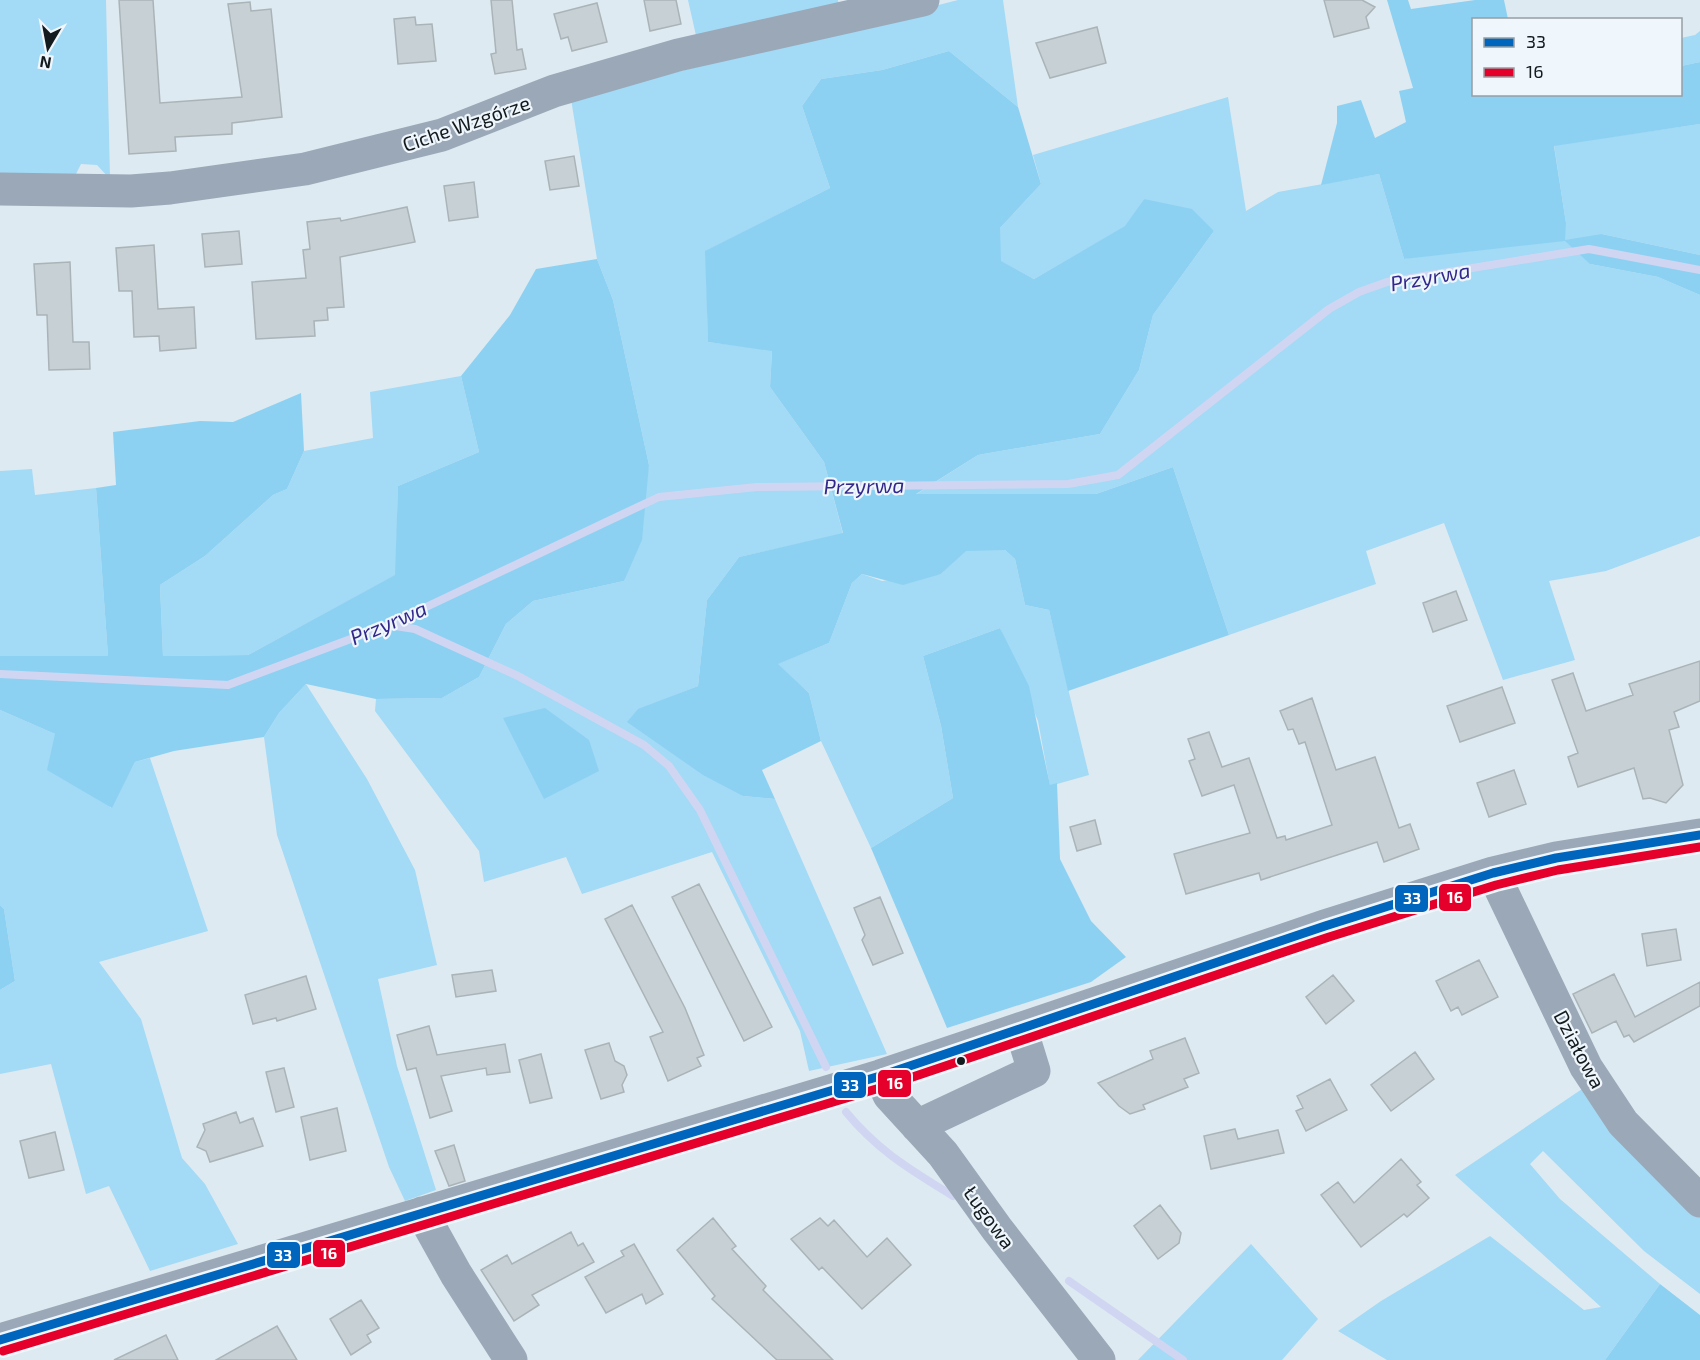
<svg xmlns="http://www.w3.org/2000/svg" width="1700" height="1360" font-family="'Exo 2',sans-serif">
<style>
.green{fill:#a3daf6}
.forest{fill:#8dd1f2}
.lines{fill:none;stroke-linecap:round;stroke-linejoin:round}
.stream{stroke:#d0d6f2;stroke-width:8}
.building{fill:#c7d0d4;stroke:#aab4b8;stroke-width:1.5}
.minor{stroke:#9ba8b7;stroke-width:33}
.bus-1-casing{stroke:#eff7fd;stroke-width:14}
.bus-2-casing{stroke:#eff7fd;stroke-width:14}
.bus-1{stroke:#0065bd;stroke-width:9}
.bus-2{stroke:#e4002b;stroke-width:9}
.bus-dot{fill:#131b1f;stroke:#eff7fd;stroke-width:2}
.labels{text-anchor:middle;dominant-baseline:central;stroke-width:4.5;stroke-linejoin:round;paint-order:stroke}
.street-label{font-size:20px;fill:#131b1f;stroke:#eff7fd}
.water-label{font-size:21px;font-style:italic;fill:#32278b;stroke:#eff7fd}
.line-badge{stroke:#eff7fd;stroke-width:2}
.badge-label{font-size:16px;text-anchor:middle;font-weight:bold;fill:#fff}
</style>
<rect width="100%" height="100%" fill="#deeaf1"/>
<path class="green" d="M0,0H106L110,179L97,165L81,164L74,178L0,175Z
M688,0H838L840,10L697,40Z
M958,0H1003L1018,107L949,51L882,70L821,79L802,106L830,188L706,251L708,342L772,350L770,387L824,462L843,534L739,557L707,600L698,686L643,708L743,796L775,799L887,1054L809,1071L800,1031L712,852L582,894L566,857L484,882L479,851L375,711L376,699L442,698L479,677L506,624L533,601L624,581L649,465L613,300L597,259L571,99Z
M1700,31V62L1681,66V38L1695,35Z
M1228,97L1246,211L1278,192L1379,174L1404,259L1566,223L1554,145L1700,124V255L1602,234L1590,264L1658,277L1700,295V536L1606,571L1549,581L1575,660L1503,680L1444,523L1366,551L1376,584L1229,635L1173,467L1096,494L915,495L978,455L1100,434L1139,370L1153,315L1214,231L1144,199L1126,226L1034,279L1000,261V228L1041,184L1033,155Z
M461,376L479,452L398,486L396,575L248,655L163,656L160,585L205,556L273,495L287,489L304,451L373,438L370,392Z
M32,469L35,495L96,488L108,656H0V471Z
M966,550H1005L1015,559L1025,605L1049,610L1089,775L1050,786L1038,721L1000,628L923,656L941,726L953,798L871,848L821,741L809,693L777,664L829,643L852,583L862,574L882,581L941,574Z
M306,684L367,779L415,870L437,965L378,979L397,1066L436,1190L405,1201L389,1167L277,835L264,737L279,713Z
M0,710L55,734L111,808L135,762L150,758L208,931L99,962L141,1019L182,1158L205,1184L238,1244L150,1271L109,1186L86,1194L51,1064L0,1074V990L15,981L4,909L0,905Z
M1585,1087L1665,1186L1700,1217V1294L1644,1251L1543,1151L1530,1164L1560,1199L1660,1284L1605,1360H1387L1338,1331L1381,1301L1490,1236L1584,1310L1601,1307L1455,1175Z
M1251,1244L1318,1319L1282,1360H1138Z"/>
<path class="forest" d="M1387,0H1408L1411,9L1475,0H1504L1508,19L1474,20V94H1680L1681,66L1700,62V124L1554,146L1566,223L1565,240L1602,234L1700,255V295L1658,277L1590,264L1565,241L1404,259L1379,174L1321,185L1337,123V106L1361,100L1375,138L1406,122L1399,91L1413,88Z
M949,51L1018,107L1041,184L1000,228L1001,261L1034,279L1125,226L1144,199L1192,209L1214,231L1153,315L1139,370L1100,434L978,455L916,494H1096L1173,467L1229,635L1068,691L1049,610L1025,605L1015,559L1005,550L966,551L941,574L903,585L862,574L852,583L829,643L778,664L809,693L821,741L762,770L775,799L743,796L703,775L627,722L638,709L698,686L707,600L739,557L843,533L824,462L770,387L772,351L708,342L705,251L830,188L802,106L821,79L882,70Z
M597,259L613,300L649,465L642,540L624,581L533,601L506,624L479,677L442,698L376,699L306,684L279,713L264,737L174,751L135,762L112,808L47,770L55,734L0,710V656H108L96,488L116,485L113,432L200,421L233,422L301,393L304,451L287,489L273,495L205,556L160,585L163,656L248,655L395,575L398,486L479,452L461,376L510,315L536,269Z
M1000,628L1029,686L1050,785L1057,783L1060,859L1091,921L1126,957L1091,982L947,1028L871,848L953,798L941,726L923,656Z
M545,708L589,740L599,771L544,799L503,718Z
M0,905L4,909L15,981L0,990Z
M1660,1284L1700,1315V1360H1605Z"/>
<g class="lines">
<path class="stream" d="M389,625L415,629L518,676L644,745L669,766L700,810L826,1067
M0,674L228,685L388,625L659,497L757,487L1068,484L1118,475L1329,309L1359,292L1387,282L1589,249L1700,270
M846,1112C878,1151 911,1170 953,1196
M1069,1281L1183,1360"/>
</g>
<path class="building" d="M119,0H153L160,103L242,97L228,4L250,2L251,11L271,9L282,117L232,123V134L175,137L176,151L129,154Z
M491,0H512L517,50L522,49L526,69L495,74L491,54L496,53Z
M644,0H676L681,24L650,31Z
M1324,0H1362L1375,7L1366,17L1369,28L1334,37Z
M597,3L607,42L572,51L568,37L561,39L554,14Z
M415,17L416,25L432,24L436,61L398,64L394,19Z
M1097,27L1106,63L1050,78L1036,43Z
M574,156L579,186L550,190L545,161Z
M474,182L478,217L449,221L444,186Z
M407,207L415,242L340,257L344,307L327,308L328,320L314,321L315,336L256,339L252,282L306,278L303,250L310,249L307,222L340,218L341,221Z
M239,231L242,264L205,267L202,234Z
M154,245L158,309L194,307L196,348L160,351L159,336L134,337L132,291H119L116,248Z
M70,262L73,342H89L90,369L49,370L47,315H37L34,264Z
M1456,591L1467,620L1433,632L1423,603Z
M1700,661V701L1674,712L1679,727L1669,730L1683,785L1666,803L1650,798L1643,799L1634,768L1578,787L1568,757L1578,753L1552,680L1573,673L1586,711L1633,695L1629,684Z
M1502,687L1515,723L1460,742L1447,706Z
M1312,698L1336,770L1375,757L1399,828L1410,824L1419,849L1384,862L1377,842L1261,880L1259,873L1186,894L1174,854L1250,833L1234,785L1202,796L1189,761L1195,759L1188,739L1209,732L1222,767L1249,758L1277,838L1285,836L1286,840L1332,825L1305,742L1299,744L1293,729L1288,730L1280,711Z
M1514,770L1526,804L1489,817L1477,783Z
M1095,820L1101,844L1077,851L1070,827Z
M699,884L772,1027L744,1041L672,897Z
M880,897L903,953L873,965L862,940L865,935L854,908Z
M632,905L685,1008L704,1055L697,1058L701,1066L668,1081L650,1037L663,1032L605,919Z
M1676,929L1681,960L1647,966L1642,934Z
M1479,960L1498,997L1462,1015L1458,1007L1451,1011L1436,981Z
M492,970L496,991L456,997L452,975Z
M1614,974L1635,1017L1700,982V1006L1634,1042L1629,1035L1624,1037L1616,1021L1592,1033L1573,994Z
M1333,975L1354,1001L1326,1024L1306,997Z
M306,976L316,1009L277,1021L276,1018L253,1024L245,995Z
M429,1026L437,1055L505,1044L510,1072L487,1075L486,1068L441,1076L452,1111L430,1118L416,1068L407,1070L397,1035Z
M1185,1038L1199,1073L1184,1079L1188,1087L1143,1105L1145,1109L1130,1114L1119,1106L1098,1083L1153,1059L1150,1051Z
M609,1043L615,1061L624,1066L627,1075L622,1085L624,1092L601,1099L585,1050Z
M1415,1052L1434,1079L1391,1111L1371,1085Z
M541,1054L552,1098L530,1103L519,1060Z
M284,1068L294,1107L276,1112L266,1072Z
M1330,1079L1347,1110L1306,1131L1296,1111L1303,1108L1297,1096Z
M337,1108L346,1151L310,1160L301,1117Z
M236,1112L240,1123L253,1118L263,1146L210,1162L206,1151L197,1147L205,1130L203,1124Z
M1235,1129L1238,1139L1278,1130L1284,1153L1211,1169L1204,1136Z
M55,1132L64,1170L29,1178L20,1141Z
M454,1145L465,1181L449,1186L435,1151Z
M1401,1159L1421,1182L1417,1185L1429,1198L1407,1217L1404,1214L1361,1247L1321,1195L1338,1182L1354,1203Z
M1160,1205L1181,1233L1179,1243L1158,1259L1134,1226Z
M713,1218L736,1246L732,1249L766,1286L763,1290L833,1360H777L712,1299L715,1296L677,1250Z
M820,1218L828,1226L834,1220L867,1257L887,1238L911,1265L862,1309L822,1267L819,1270L791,1239Z
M571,1232L578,1246L583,1243L594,1262L532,1295L539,1305L514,1321L481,1270L507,1255L512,1264Z
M634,1244L663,1294L646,1304L642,1294L606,1313L585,1277L624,1256L621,1251Z
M361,1300L379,1328L367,1335L371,1342L351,1355L330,1319Z
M277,1326L297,1360H216Z
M166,1335L178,1360H114Z"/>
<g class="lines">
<path class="minor" d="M0,189L131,191L170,188L305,169L442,135L554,91L678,55L923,0
M1493,873L1586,1067L1623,1123L1700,1201
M880,1076L889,1095L943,1154L997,1229L1099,1360
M917,1126L1034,1071L1021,1029
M422,1213L456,1274L511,1360
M0,1340L880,1076L1325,926L1493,873L1556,858L1700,835"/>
<g class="bus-1-casing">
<path id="bus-1" d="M0,1340L880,1076L1325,926L1493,873L1556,858L1700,835"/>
</g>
<g class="bus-2-casing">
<path id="bus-2" d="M3,1351L883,1087L1329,937L1496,885L1558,870L1700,847"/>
</g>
<use href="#bus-1" class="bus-1"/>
<use href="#bus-2" class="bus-2"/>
</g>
<circle class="bus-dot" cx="961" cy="1061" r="5"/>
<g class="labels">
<g class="street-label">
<text transform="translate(466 123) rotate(-19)">Ciche Wzgórze</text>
<text transform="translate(1580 1049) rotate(62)">Działowa</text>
<text transform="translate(990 1217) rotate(54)">Ługowa</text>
</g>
<g class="water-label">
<text transform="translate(1430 276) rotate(-10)">Przyrwa</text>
<text transform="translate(864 485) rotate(-1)">Przyrwa</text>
<text transform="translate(388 622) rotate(-23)">Przyrwa</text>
</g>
</g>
<g class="line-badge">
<rect x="1438" y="883" width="34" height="29" rx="6" fill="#e4002b"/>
<rect x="1394" y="884" width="35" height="29" rx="6" fill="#0065bd"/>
<rect x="877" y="1069" width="35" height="29" rx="6" fill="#e4002b"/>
<rect x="833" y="1071" width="34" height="28" rx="6" fill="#0065bd"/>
<rect x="312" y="1239" width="34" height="29" rx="6" fill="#e4002b"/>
<rect x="266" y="1241" width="35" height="28" rx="6" fill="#0065bd"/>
</g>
<g class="badge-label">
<text x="1455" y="903">16</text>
<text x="1412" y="904">33</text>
<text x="895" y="1089">16</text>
<text x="850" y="1091">33</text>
<text x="329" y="1259">16</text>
<text x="283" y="1261">33</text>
</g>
<rect x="1472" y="18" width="210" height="78" fill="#eff7fd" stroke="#979fa4" stroke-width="1.5"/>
<rect x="1484" y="38" width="30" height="9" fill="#0065bd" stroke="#979fa4" stroke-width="1.5"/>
<text x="1526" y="48" font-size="18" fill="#131b1f">33</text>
<rect x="1484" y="68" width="30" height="9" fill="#e4002b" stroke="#979fa4" stroke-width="1.5"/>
<text x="1526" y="78" font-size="18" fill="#131b1f">16</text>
<g transform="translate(48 48) rotate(190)" stroke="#eff7fd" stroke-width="4.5" paint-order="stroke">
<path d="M0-4.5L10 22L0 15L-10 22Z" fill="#131b1f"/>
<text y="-9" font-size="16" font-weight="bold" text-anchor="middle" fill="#131b1f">N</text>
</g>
</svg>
